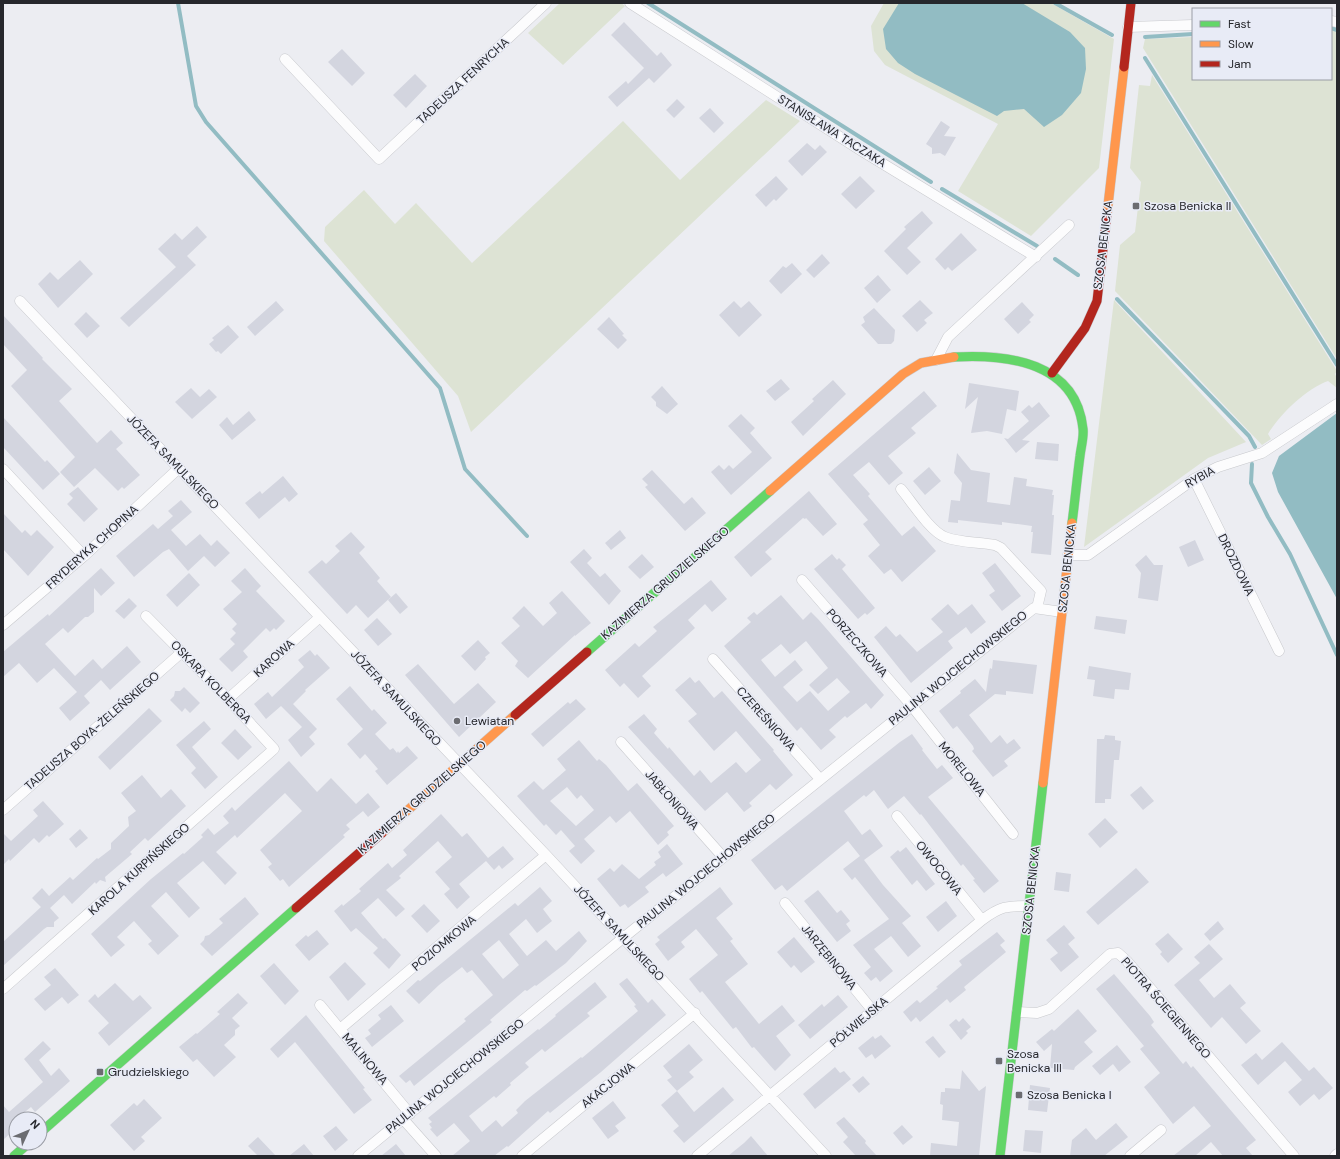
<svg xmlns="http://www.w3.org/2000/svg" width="1340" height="1159" font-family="'DM Sans',sans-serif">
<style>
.green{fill:#dde3d4}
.water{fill:#92bcc3}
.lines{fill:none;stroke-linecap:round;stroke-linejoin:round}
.stream{stroke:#92bcc3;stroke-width:4}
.building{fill:#d3d5df;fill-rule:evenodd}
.street-casing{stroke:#c8c9cd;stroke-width:11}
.fast-casing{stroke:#c8c9cd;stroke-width:10}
.slow-casing{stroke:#c8c9cd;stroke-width:10}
.jam-casing{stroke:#c8c9cd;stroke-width:10}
.street{stroke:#fcfcfd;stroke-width:10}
.fast{stroke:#63d668;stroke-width:9}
.slow{stroke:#ff974d;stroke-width:9}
.jam{stroke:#b3261e;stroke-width:9}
.poi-dot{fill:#6b6c71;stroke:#e8ebf6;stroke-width:1.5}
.labels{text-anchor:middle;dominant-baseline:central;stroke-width:3;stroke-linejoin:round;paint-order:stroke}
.street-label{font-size:12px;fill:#26272c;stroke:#e8ebf6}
.poi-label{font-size:12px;fill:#26272c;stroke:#e8ebf6;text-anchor:start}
</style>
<rect width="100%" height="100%" fill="#ecedf2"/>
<path class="green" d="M560,3H621L625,6L563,65L528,33Z
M884,3H1051L1114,39L1099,168L1031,236L958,191L998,124L885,65L874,51L871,26Z
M1331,29L1337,31V359L1143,48L1145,39L1193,37V79H1331Z
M1152,75L1337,371L1335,374L1337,378V388L1328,381C1306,389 1280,414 1268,434L1271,439L1262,445L1115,291L1120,245L1135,232L1141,182L1130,168L1139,85L1150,86Z
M766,100L800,121L471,432L458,396L324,241L325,227L364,190L395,224L416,203L472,263L623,121L680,180Z
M1114,300L1246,442L1208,458L1084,547Z"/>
<path class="water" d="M899,3H1022L1070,32L1085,48L1086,69L1081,93L1062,115L1044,127L1024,109L1004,111L997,116L915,74L898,63L886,49L883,29Z
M1337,413V599L1278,492L1272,473L1279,456Z"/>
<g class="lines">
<path class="stream" d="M178,3L196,106L206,122L440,388L465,469L527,536
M648,3L931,182
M1055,3L1112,35
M1331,28L1337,30
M1145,37L1193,34
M1145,58L1337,365
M942,189L1037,246
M1055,259L1078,275
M1117,299L1249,436L1255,447
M1252,464L1251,483L1268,517L1290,554L1337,655"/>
</g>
<path class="building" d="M624,22L657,56L661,52L672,65L654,83L649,78L617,107L608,97L626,81L628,84L644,68L611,35Z
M342,49L365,73L352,86L328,62Z
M415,74L427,86L406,108L393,95Z
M677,99L685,107L674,118L666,110Z
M710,108L724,123L714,133L699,118Z
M941,121L950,127L944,136L956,137L945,156L940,153L932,154V148L926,144Z
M807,143L815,150L820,145L827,152L802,176L788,161Z
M776,176L788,189L776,201L774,199L766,207L755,195Z
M860,176L875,191L856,209L841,194Z
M922,211L933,223L907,248L921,262L907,275L884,251L906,229L904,227Z
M197,226L207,237L187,256L196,265L129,327L120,318L176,267L158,249L175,233L182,240Z
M961,233L977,250L952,271L948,267L945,270L935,259Z
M822,254L830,263L814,278L806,270Z
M80,260L93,274L58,308L38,284L50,272L58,280Z
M792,263L802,274L781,294L769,281L783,266L786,268Z
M878,275L891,290L877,303L864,288Z
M920,300L933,313L924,320L927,323L917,332L902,316Z
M276,301L284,310L255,336L247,327Z
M734,301L741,308L749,301L762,315L739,337L719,315Z
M1022,302L1034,315L1029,320L1031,322L1018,334L1004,319Z
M874,308L895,330L894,341L891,344H878L861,325L865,322L863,317Z
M86,312L100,326L87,338L74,324Z
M3,315L43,358L42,359L72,389L59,401L97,443L111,430L123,443L116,449L140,475L124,489L122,487L118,491L95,468L74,487L60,472L75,457L11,386L27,370L3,344Z
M609,317L624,334L622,335L627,340L618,349L597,329Z
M228,325L239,337L221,354L218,351L216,352L209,344L214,340L212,338Z
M781,379L790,389L775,401L766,391Z
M833,380L846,394L803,436L791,422L814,401L812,399Z
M969,383L1019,391L1016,411L1007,409L1002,434L987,431L971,433L978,397L965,409Z
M662,386L678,404L667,414L656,406V402L651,397Z
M191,388L200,397L209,389L217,397L192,419L175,402Z
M924,391L937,406L911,428L916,433L888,456L903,473L889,485L869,462L853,475L870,494L868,496L902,536L914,526L936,551L902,582L891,569L884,574L868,556L880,545L863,524L868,520L828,474Z
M1039,402L1050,416L1022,440L1030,441L1016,453L1004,438L1008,439L1029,421L1021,412L1029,405L1032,408Z
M249,411L256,420L232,440L219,425L227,417L233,425Z
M741,414L755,428L750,433L772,458L731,495L711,472L719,465L724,470L729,465L733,469L752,452L728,426Z
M3,417L45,462L47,460L60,474L43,490L3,447Z
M1037,442L1059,444L1058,461L1035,459Z
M957,453L971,470L990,473L987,502L1010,505L1014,477L1027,479L1026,486L1053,490L1052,495H1054L1052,515H1054L1051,555L1031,553L1033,532H1031L1032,526L1002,522V525L958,520V523L948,522L951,500L960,501L962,483L954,473Z
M929,467L941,481L925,495L913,481Z
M652,470L684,504L692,497L706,513L685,531L645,487L648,485L642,479Z
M283,476L298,494L289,502L285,497L259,519L245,503L260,491L262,494Z
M78,487L98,509L84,522L67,504L73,498L69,494Z
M809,491L837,524L823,536L806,518L805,519L803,518L765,552L772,559L751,577L734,557Z
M181,500L192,512L171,530L186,546L200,534L211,546L217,540L230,553L215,567L204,556L188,571L169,549L163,552L134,577L116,556L153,524L158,529L173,516L168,511Z
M3,513L22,533L25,530L31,536L37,530L54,547L28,576L3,549Z
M620,530L626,538L611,550L605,543Z
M351,532L365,547L359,553L380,578L377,581L391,597L368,618L356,605L347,614L308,572L322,560L326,564L340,551L335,546Z
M1195,540L1204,560L1188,567L1179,547Z
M584,549L592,558L587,563L600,577L605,573L621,591L609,605L570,562Z
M642,554L654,567L640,579L628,567Z
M832,554L837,560L839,558L846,565L842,569L875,608L867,615L865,613L858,619L814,569Z
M1146,555L1154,565H1163L1158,601L1138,598L1141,573L1135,565Z
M995,563L1021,596L1002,611L989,595L995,591L982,573Z
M101,568L115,583L101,596L94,588V612L88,617H85L68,633L63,628L45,644L75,676L93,659L102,669L127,646L141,662L110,690L101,680L84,696L90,703L70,721L59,708L77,692L54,668L37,683L19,663L3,677V652L48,614L49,616Z
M245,568L261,586L256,591L285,621L276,630L274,628L270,632L266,628L243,651L248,657L232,672L219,659L235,644L230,639L236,633L232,629L237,624L223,609L242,592L231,581Z
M189,573L200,585L177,607L166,595Z
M711,580L727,599L712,612L705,604L688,620L695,628L642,676L651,686L638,698L624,683L620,687L605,670L635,643L639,647L657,631L653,627Z
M562,591L591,623L575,636V635L528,678L515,666L518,661L501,643L520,626L512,618L524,606L543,626L557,613L549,603Z
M396,593L408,607L400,614L388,600Z
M781,595L803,620L811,612L818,619L884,695L871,709L866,703L847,718L845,716L829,730L836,737L821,750L801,727L797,731L724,646L751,622L747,618L754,612L757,615ZM806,641L828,668L809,685L818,694L837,678L850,692L828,711L810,691L797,702L783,687L803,670L795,660L775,677L761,660L781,644L790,654Z
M129,598L137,606L124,619L115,611Z
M948,604L958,615L972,604L986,622L971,634L966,627L948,641L953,648L911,683L874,637L886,626L896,637L900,634L917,652L943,632L931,619Z
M1096,616L1127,620L1125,634L1094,629Z
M377,618L392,634L378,646L364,630Z
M478,640L490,653L485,657L486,659L475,671L461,656Z
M310,650L315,656L317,654L330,668L305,690L306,691L293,704L317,729L309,737L315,744L301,757L288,740L302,727L281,706L266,719L254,704L268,692L272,697L304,667L298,660Z
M993,660L1037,665L1033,694L1006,691V695L995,694L969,715L991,743L1000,735L1007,744L1014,739L1021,748L1004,761L1008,766L993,777L972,751L974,749L973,746L957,726L953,729L939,711L961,693L960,691L975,679L986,692L989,672L990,668L992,669Z
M418,664L454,704L478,683L496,702L459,737L405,675Z
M1089,666L1131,673L1129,690L1115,689L1114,699L1093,696L1095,680L1087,679Z
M690,677L695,683L699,680L714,698L722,691L774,750L773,751L793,775L776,790L770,784L749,803L752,806L744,812L727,792L705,811L628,727L644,714L657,729L654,733L668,749L669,747L694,776L700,770L711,783L736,762L746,773L761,760L736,731L714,751L688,721L697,714L675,690Z
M350,686L372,711L374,709L387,723L375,734L390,750L393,748L397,753L398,751L399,753L407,746L418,758L387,785L375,771L378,769L365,754L360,759L347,744L363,729L336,699Z
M184,687L200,703L190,713L185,708L182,712L170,700L174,696L175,691H180Z
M576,699L586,709L543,747L531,734L568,702L570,704Z
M149,708L162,721L110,770L98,757Z
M204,721L211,729L192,747L218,777L205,789L191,773L196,768L176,745Z
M235,729L252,747L238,760L221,743Z
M912,734L923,749L922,750L937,769L942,765L953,778L928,797L999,881L984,893L973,880L975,879L963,864L961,866L921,814L920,815L904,796L888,809L874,790L866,797L864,795L844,811L862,835L870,829L883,846L864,860L883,885L911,916L902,923L921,946L908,957L891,936L874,949L893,971L880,982L876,977L871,981L864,973L871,967L853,945L889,919L855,877L852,880L843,869L860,856L848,841L787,891L782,885L775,890L751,860L900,742Z
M1105,735L1115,736V740L1121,741L1119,760H1114L1111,799H1105V803H1095L1097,739H1104Z
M579,740L597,761L599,759L606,765L628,791L637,783L674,826L667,832L669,835L658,845L630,811L616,823L610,816L584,839L595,851L581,864L569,851L575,846L561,830L556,835L546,824L544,826L517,796L534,781L543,790L566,770L557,759ZM567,787L577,799L581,795L594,810L576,826L550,801Z
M289,761L317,792L331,778L356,804L368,793L380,807L368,817L363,811L346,825L350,829L343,835L345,837L289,887L283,879L280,881L268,867L272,864L260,850L302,811L285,793L237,838L235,835L216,852L237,873L225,885L203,861L177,883L200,908L189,918L166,892L151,906L179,936L158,955L148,944L152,941L134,921L117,937L125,945L111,957L91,934L151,879L183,853L184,854L203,837L201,835L208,828L214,835L229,823L223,816L232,807L235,811Z
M142,775L161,798L171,789L186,806L148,841L145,838L130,852L132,854L105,877L106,882L100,880L96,884L95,882L72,904L64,895L50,908L59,918L54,922V927H47L44,929L3,966V942L41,907L32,898L42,888L49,896L70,877L73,880L97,858L98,859L111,849V843L129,826L128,817L136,811L121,793Z
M1141,786L1154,801L1143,810L1130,795Z
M43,801L64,824L49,837L47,835L39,843L34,838L10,861L9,859L3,865V833L11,841L38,816L33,810Z
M441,814L462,837L467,833L488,858L503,846L514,859L502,869L499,865L494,870L486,861L459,884L470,897L457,909L444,894L450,889L435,872L452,857L438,841L399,876L401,878L386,890L405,909L396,917L378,898L361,913L383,939L385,938L401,955L389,969L373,953L378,948L356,928L351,932L334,911L342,904L343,906L361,891L359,889L388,863L392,868L407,855L403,850Z
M1105,818L1118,832L1100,848L1088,834Z
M80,829L88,838L76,848L69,839Z
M667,844L683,864L666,877L663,873L645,887L649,892L628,908L625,904L620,907L597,879L610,868L614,872L622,864L639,879L656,865L654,862L661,857L658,852Z
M906,847L935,884L926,891L917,880L912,885L890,857L898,850L900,852Z
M1136,868L1149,882L1098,925L1086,912Z
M1056,872L1071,874L1069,892L1054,890Z
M540,887L552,901L543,909L552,921L537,933L526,919L509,934L527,956L546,940L556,951L579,931L587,941L566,963L536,986L535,985L527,991L525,990L490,1020L492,1022L414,1086L410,1080L406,1083L399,1076L466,1021L464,1019L493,995L472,970L467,973L462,967L439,985L419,1004L406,991L418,980L420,981L515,903L518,906ZM499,940L519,965L503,979L482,954Z
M720,887L733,904L716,918L733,939L730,941L748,964L725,982L759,1024L782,1005L795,1021L776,1036L791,1055L775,1071L754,1047L752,1048L736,1027L733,1029L702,991L700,993L689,979L718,955L696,929L681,942L685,947L668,961L655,944L660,940L657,937Z
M818,890L837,913L841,910L850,921L846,924L851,931L837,942L804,901Z
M245,897L259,914L212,956L200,944L204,940L205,936L209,935L223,923L219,919Z
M946,901L957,916L938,932L926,917Z
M424,904L440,921L427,933L411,916Z
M1218,921L1224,929L1210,941L1204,934Z
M1064,925L1075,938L1068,944L1079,957L1061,972L1050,959L1058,953L1046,940Z
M317,930L329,944L309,961L295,945L306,935L308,937Z
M997,932L1005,941L1000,945L1006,952L964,987L966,990L950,1003L947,999L920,1022L916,1017L911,1022L903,1012L917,1000L920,1003L938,988L936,987L962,965L959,961Z
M1168,933L1183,949L1168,963L1160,954L1162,952L1155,944Z
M794,937L815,962L801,973L794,965L791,968L777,952Z
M1209,944L1223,959L1199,980L1214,998L1230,984L1246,1003L1240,1008L1261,1031L1246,1044L1222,1017L1211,1028L1174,985L1200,963L1194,957Z
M345,962L366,984L348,1001L329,977Z
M274,963L299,991L285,1005L260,976Z
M55,968L79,995L68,1004L62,997L45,1011L34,999L51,985L44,977Z
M1114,974L1150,1016L1154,1022L1151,1025L1183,1064L1186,1061L1191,1068L1193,1066L1256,1140L1246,1148L1253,1156H1223L1211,1142L1195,1156H1173L1211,1126L1194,1106L1173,1124L1144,1087L1160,1073L1140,1049L1144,1046L1096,989Z
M627,978L648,1003L652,999L666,1015L601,1072L550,1113L548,1111L508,1147L507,1146L494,1156H452L470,1141L454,1123L437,1137L430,1129L432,1128L429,1124L432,1122L428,1118L538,1029L539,1030L556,1016L555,1015L595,982L607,997L587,1013L590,1016L545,1052L542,1049L525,1063L529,1067L510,1083L511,1085L496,1098L494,1096L469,1116L482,1132L496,1120L502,1127L518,1113L516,1110L525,1101L581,1057L582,1058L638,1011L634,1006L636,1005L619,984Z
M115,983L133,1001L140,995L152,1008L109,1046L98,1033L109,1023L88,1001L95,994L98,998Z
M238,993L248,1003L232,1018L240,1026L235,1030V1035L224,1045L236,1057L214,1077L197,1059L193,1062L179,1047L196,1033L197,1034L220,1014L217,1012Z
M838,995L848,1007L810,1039L798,1025L822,1004L824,1007Z
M391,1005L404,1021L372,1047L365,1038L371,1034L368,1030L381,1019L378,1015Z
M1078,1009L1097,1031L1084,1042L1093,1052L1075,1067L1074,1070L1050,1068L1052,1044L1044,1051L1036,1042L1052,1029L1054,1031Z
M306,1015L365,1088L363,1089L372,1100L354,1114L295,1042L278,1058L270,1049Z
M963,1018L971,1027L966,1031L968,1033L961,1040L949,1025L956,1019L959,1022Z
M881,1035L891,1046L875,1059L872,1054L866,1058L858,1048L873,1036L875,1039Z
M933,1036L946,1052L939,1058L925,1042Z
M43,1041L51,1049L39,1060L51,1076L59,1068L70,1081L35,1112L31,1107L16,1119V1128L3,1140V1105L9,1112L43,1082L24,1059Z
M1282,1042L1309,1071L1314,1067L1333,1088L1319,1100L1314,1094L1300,1106L1288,1092L1302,1080L1285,1061L1258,1085L1241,1065L1256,1053L1262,1060Z
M689,1044L703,1060L689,1072L694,1077L677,1091L694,1112L723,1087L734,1100L684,1143L673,1131L679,1126L661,1105L677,1091L667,1080L672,1077L663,1066Z
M1117,1045L1131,1062L1119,1072L1113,1064L1100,1075L1092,1066Z
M835,1067L840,1073L844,1071L851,1079L815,1109L803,1094Z
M962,1070L979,1091L986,1086L979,1156H930L931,1143L957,1146L959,1122L942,1120L943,1105L940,1104L941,1092H945V1088L960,1089Z
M863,1076L870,1084L859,1093L852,1085Z
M1030,1085L1050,1088L1047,1112L1028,1110Z
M144,1099L162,1118L141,1137L145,1141L134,1151L110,1125L134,1103L137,1106Z
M613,1101L626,1118L615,1126L619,1131L608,1139L592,1118Z
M844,1117L866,1141L865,1143L877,1156H856L843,1142L848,1137L836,1123Z
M1116,1123L1128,1137L1104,1156H1070L1072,1140L1086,1128L1096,1140Z
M902,1125L913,1137L903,1145L893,1133Z
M336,1126L348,1140L335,1151L323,1136Z
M1025,1130L1043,1131L1041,1153L1023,1151Z
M751,1136L768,1156H728L744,1143Z
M258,1137L276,1156H258L248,1146Z
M304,1144L314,1156H289Z
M396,1144L406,1156H381Z"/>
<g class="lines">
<g class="street-casing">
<path id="street" d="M630,3L862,151L1036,257
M1331,21L1337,22
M1128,27L1193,25
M285,59L379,159L546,3
M20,301L546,855L826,1156
M936,360L948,337L1069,225
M3,469L84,556
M1194,479L1279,651
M901,489C912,502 930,531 945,537C960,543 979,542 995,545L1001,548L1041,591L1037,608
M1068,555H1088L1194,479L1218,467L1262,453L1337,404
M802,580L911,705L1013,834
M3,625L84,556L179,468
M713,659L820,779
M228,699L320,617
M621,742L723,857
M3,810L182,652
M897,816L982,920
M785,903L873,1011
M3,989L274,749L228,699L146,616
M320,1005L410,1114
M1017,1012L1037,1013L1049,1009L1110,954L1118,953L1127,961L1294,1156
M340,1029L546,855
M403,1119L436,1156
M358,1156L623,938L1034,608L1062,612
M522,1156L695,1013
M697,1156L982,920C1001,906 1006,906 1029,906
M1130,1156L1161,1130
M1335,1156L1337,1154"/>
</g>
<g class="fast-casing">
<path id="fast" d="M954,357C1008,354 1076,362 1083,429C1084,437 1081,447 1080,456C1077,478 1075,501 1072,523
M587,652L770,491
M40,1133L296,908
M14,1156L29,1143
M1000,1156L1043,783"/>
</g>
<g class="slow-casing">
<path id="slow" d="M1107,214L1124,67
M770,491L903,374L921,363L954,357
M1043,783L1072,523
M382,833L515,715"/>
</g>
<g class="jam-casing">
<path id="jam" d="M1124,67L1131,3
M1052,373L1085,328L1097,301L1107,214
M515,715L587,652
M296,908L382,833"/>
</g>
<use href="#street" class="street"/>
<use href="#fast" class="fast"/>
<use href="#slow" class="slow"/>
<use href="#jam" class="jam"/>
</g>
<g class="poi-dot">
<rect x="1132" y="202" width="8" height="8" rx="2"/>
<circle cx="457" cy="721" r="4"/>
<rect x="995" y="1057" width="8" height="8" rx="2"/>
<rect x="96" y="1068" width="8" height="8" rx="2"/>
<rect x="1015" y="1091" width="8" height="8" rx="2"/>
</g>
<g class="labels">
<g class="street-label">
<text transform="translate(463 81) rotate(-43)">TADEUSZA FENRYCHA</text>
<text transform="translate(832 131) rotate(32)">STANISŁAWA TACZAKA</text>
<text transform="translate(1103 245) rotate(-83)">SZOSA BENICKA</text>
<text transform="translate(173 462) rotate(46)">JÓZEFA SAMULSKIEGO</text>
<text transform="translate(1200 477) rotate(-29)">RYBIA</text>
<text transform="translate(92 547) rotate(-42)">FRYDERYKA CHOPINA</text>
<text transform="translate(1236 565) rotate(64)">DROZDOWA</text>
<text transform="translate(1067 568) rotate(-84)">SZOSA BENICKA</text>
<text transform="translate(665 583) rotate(-41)">KAZIMIERZA GRUDZIELSKIEGO</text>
<text transform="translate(857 643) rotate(49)">PORZECZKOWA</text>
<text transform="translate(274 658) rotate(-42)">KAROWA</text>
<text transform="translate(958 668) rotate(-39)">PAULINA WOJCIECHOWSKIEGO</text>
<text transform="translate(211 682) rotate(46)">OSKARA KOLBERGA</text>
<text transform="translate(396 698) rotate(47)">JÓZEFA SAMULSKIEGO</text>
<text transform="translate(766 719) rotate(48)">CZEREŚNIOWA</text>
<text transform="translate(92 731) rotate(-41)">TADEUSZA BOYA-ŻELEŃSKIEGO</text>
<text transform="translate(962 769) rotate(51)">MORELOWA</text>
<text transform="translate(422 797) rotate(-41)">KAZIMIERZA GRUDZIELSKIEGO</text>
<text transform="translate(672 800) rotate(49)">JABŁONIOWA</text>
<text transform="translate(939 868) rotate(51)">OWOCOWA</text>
<text transform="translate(139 869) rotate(-42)">KAROLA KURPIŃSKIEGO</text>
<text transform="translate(706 871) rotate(-39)">PAULINA WOJCIECHOWSKIEGO</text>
<text transform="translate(1031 890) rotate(-84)">SZOSA BENICKA</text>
<text transform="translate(619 933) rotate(47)">JÓZEFA SAMULSKIEGO</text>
<text transform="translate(444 943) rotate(-40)">POZIOMKOWA</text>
<text transform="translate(829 957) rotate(51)">JARZĘBINOWA</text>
<text transform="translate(1166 1008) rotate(49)">PIOTRA ŚCIEGIENNEGO</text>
<text transform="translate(859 1022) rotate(-40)">PÓŁWIEJSKA</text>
<text transform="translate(365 1059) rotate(50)">MALINOWA</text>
<text transform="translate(455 1076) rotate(-39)">PAULINA WOJCIECHOWSKIEGO</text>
<text transform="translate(608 1085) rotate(-39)">AKACJOWA</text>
</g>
<g class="poi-label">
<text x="1144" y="206">Szosa Benicka II</text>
<text x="465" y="721">Lewiatan</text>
<text x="1007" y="1054">Szosa<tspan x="1007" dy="14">Benicka III</tspan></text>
<text x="108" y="1072">Grudzielskiego</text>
<text x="1027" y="1095">Szosa Benicka I</text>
</g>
</g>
<rect width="1340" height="1159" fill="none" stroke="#26272c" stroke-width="8"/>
<rect x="1192" y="8" width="140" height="72" fill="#e8ebf6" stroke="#9a9da5"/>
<rect x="1200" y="21" width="20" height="6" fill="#63d668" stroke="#9a9da5"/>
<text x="1228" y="28" font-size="12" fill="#26272c">Fast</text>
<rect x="1200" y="41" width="20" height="6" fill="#ff974d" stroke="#9a9da5"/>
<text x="1228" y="48" font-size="12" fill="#26272c">Slow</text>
<rect x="1200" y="61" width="20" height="6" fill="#b3261e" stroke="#9a9da5"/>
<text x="1228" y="68" font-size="12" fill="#26272c">Jam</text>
<g transform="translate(28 1131) rotate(46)"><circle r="19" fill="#e8ebf6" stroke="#9a9da5"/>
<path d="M0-3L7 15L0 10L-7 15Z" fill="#6b6c71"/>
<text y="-6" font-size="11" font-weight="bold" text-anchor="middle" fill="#26272c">N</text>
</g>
</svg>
